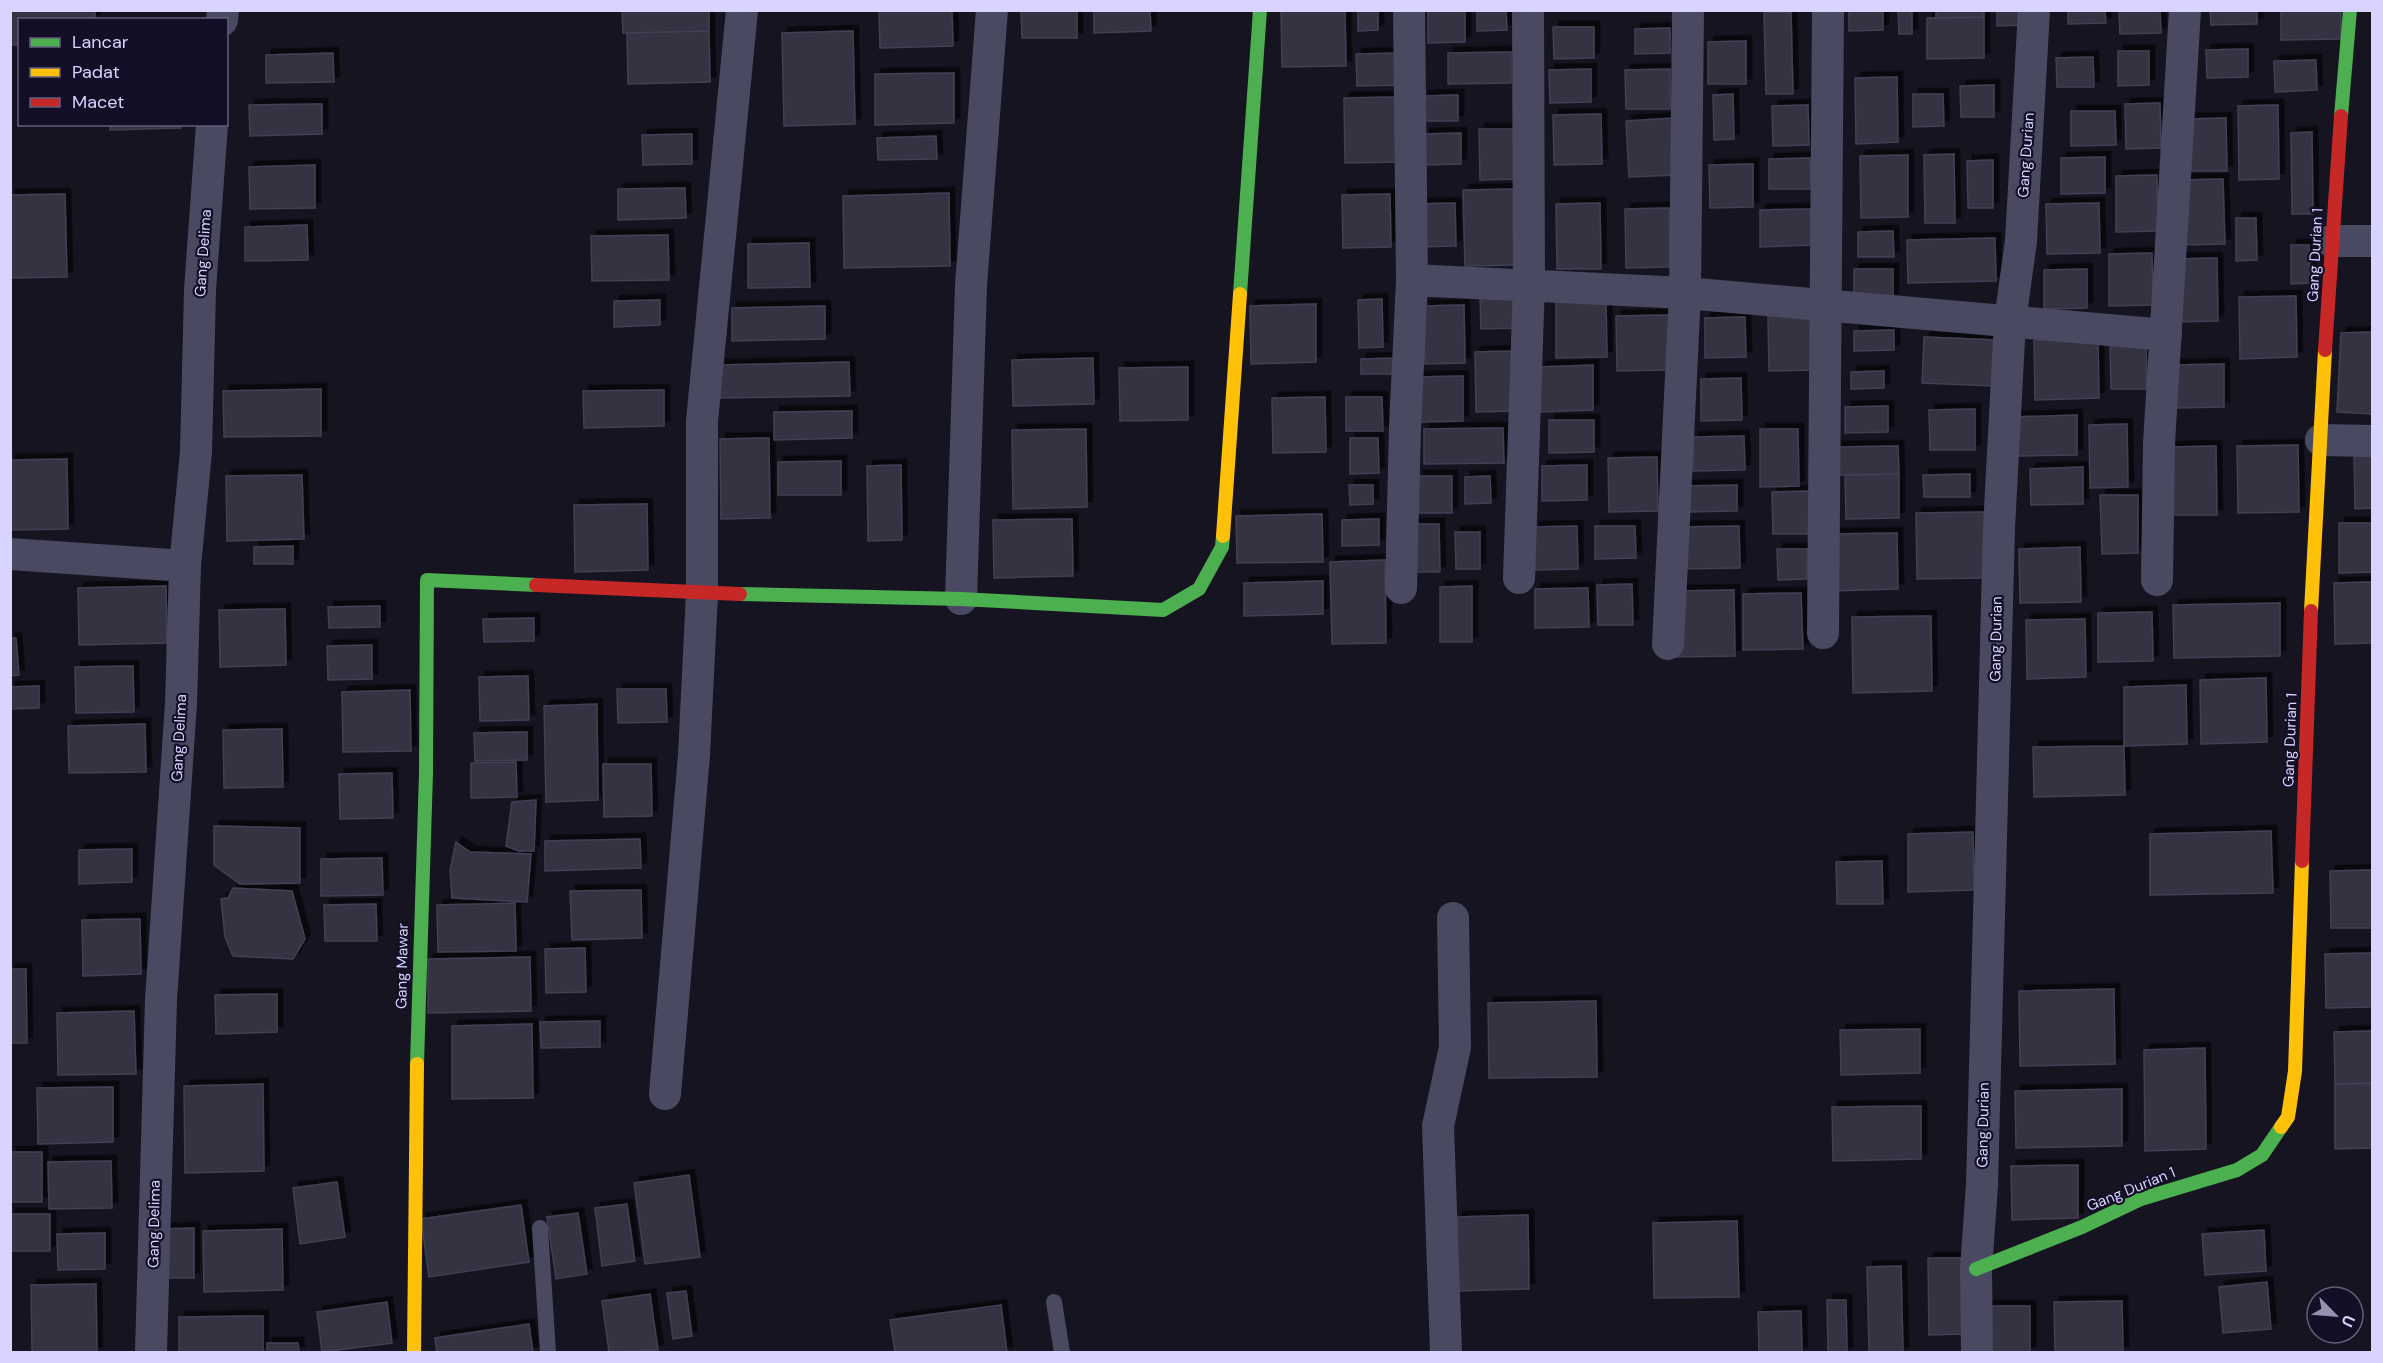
<svg xmlns="http://www.w3.org/2000/svg" width="2383" height="1363" font-family="'DM Sans',sans-serif">
<style>
.building{fill:#343243;stroke:#433f54;stroke-width:1.5;filter:url(#shadow)}
.lines{fill:none;stroke-linecap:round;stroke-linejoin:round}
.lane{stroke:#4a4962;stroke-width:16}
.street{stroke:#4a4962;stroke-width:32}
.fast{stroke:#4caf50;stroke-width:14}
.slow{stroke:#ffc107;stroke-width:14}
.jam{stroke:#c62828;stroke-width:14}
.labels{text-anchor:middle;dominant-baseline:central;stroke-width:4.5;stroke-linejoin:round;paint-order:stroke}
.street-label{font-size:15px;fill:#d9d4ff;stroke:#130f26}
</style>
<defs>
<filter id="shadow"><feDropShadow dx="5.5" dy="-5.5" stdDeviation="0" flood-color="#0009"/></filter>
</defs>
<rect width="100%" height="100%" fill="#161421"/>
<path class="building" d="M10,10H95V20H20V45H10Z
M622,10H709V31L623,33Z
M879,10H952L953,46L880,48Z
M1021,10H1077V38H1022Z
M1094,10H1150L1151,31L1094,33Z
M1281,10H1345L1346,66L1282,67Z
M1358,10H1378V30L1358,31Z
M1428,10H1465V42L1428,43Z
M1477,10H1506L1507,30L1477,31Z
M1849,10H1883V30L1849,31Z
M1898,10H1912V34H1899Z
M1936,10H1984V17L1936,18Z
M1997,10H2024V25L1997,26Z
M2068,10H2105L2106,23L2068,24Z
M2119,10H2160L2161,33L2120,34Z
M2210,10H2257V24L2211,25Z
M2281,10H2341V39L2281,40Z
M1764,12H1791L1793,94H1766Z
M1984,17V58L1927,59V18Z
M1553,27H1594V58L1554,59Z
M1670,28V53L1635,54V29Z
M709,31L710,82L628,84L627,33Z
M853,31L855,124L784,126L782,33Z
M1746,41V84H1708V42Z
M2248,49V77L2207,78L2206,50Z
M2118,51H2149V85L2118,86Z
M1511,52V83L1448,84V53Z
M333,53L334,82L266,83V55Z
M1402,53L1403,85L1357,86L1356,54Z
M2093,57L2094,87H2057L2056,58Z
M2316,60L2317,90L2275,92L2274,61Z
M1591,69V102L1550,103L1549,70Z
M1670,69V109H1626L1625,70Z
M954,73V123L875,125V74Z
M1897,77L1898,142L1856,144L1855,78Z
M1994,85V117H1961L1960,86Z
M1733,94L1734,139L1714,140L1713,95Z
M1913,94H1943L1944,126L1913,127Z
M1458,95V121H1424L1423,96Z
M1398,97L1399,162L1345,163L1344,98Z
M2160,103L2161,148L2126,149L2125,104Z
M322,104V134L250,136L249,105Z
M1808,105L1809,145L1773,146L1772,106Z
M2278,105L2279,179L2239,180L2238,106Z
M2071,111H2115L2116,145L2071,146Z
M1601,114L1602,164L1554,165L1553,115Z
M1674,118L1677,175L1629,177L1626,121Z
M2226,118L2227,171H2189L2188,119Z
M110,124H181V128L110,130Z
M1479,129H1520V179L1480,180Z
M2312,132L2313,214H2292L2291,133Z
M1461,133V164L1424,165V134Z
M692,134V164L643,165L642,135Z
M936,136L937,159L878,160L877,138Z
M1954,154L1955,223H1925L1924,155Z
M1908,155V217L1861,218L1860,156Z
M2105,157V193L2061,194V158Z
M1810,158L1811,189H1769V159Z
M1993,160V208H1968L1967,161Z
M1753,164V207L1710,208L1709,165Z
M315,165V208L250,209L249,167Z
M2157,175L2158,231L2116,232V176Z
M2223,179L2225,244L2182,245V180Z
M685,188L686,218L618,220V189Z
M1517,189L1518,265L1465,266L1463,190Z
M949,193L950,266L844,268L843,196Z
M65,194L67,277L10,278V195Z
M1390,194L1391,247L1343,248L1342,195Z
M1455,203L1456,246L1415,247V204Z
M1600,203L1601,269H1557L1556,204Z
M2099,203L2100,253L2047,254L2046,204Z
M1669,208L1670,267L1626,268L1625,209Z
M1811,209V245L1760,247V210Z
M2236,218H2256L2257,260L2236,261Z
M307,225L308,260L245,261V227Z
M1893,231L1894,257H1858V232Z
M668,235L669,280L592,281L591,236Z
M1995,238L1996,281L1908,283L1907,240Z
M809,243L810,287L748,288V244Z
M2291,245H2309L2310,283L2291,284Z
M2152,253L2153,305L2109,306V254Z
M2217,258L2218,321L2177,322L2176,259Z
M1854,269H1893V299L1854,300Z
M2087,269V308L2044,309V270Z
M1517,296L1518,328L1481,329L1480,297Z
M2296,296L2297,357L2240,359L2239,297Z
M1382,299L1383,347L1359,348L1358,300Z
M660,300V325L614,327V301Z
M1606,300L1607,357L1556,358V301Z
M1316,304V362L1251,364L1250,306Z
M1464,305L1465,363L1425,364L1424,306Z
M825,306V339L732,341V308Z
M1669,315V370L1617,371L1616,316Z
M1816,315L1817,370L1769,371L1768,316Z
M1745,317L1746,357L1705,358V318Z
M1894,330V350L1854,351V331Z
M2372,332V414L2337,412L2341,333Z
M1924,337L1996,340L1993,386L1922,383Z
M2098,339L2099,398L2035,400L2034,340Z
M2146,341L2147,389H2111L2110,342Z
M1514,351L1515,411L1476,412L1475,352Z
M1093,358L1094,404L1013,406L1012,360Z
M1399,358L1398,374H1361V359Z
M849,362L850,396L720,398V365Z
M2224,364V407L2176,408L2175,365Z
M1593,365V410L1541,412L1540,367Z
M1188,367V420L1120,421L1119,368Z
M1884,371V388L1851,389V372Z
M1463,376V421L1419,422L1418,377Z
M1741,378L1742,420L1701,421V379Z
M321,389V436L224,437L223,391Z
M664,390V426L584,428L583,391Z
M1325,397L1326,452L1273,453L1272,398Z
M1346,397H1382L1383,431H1346Z
M1888,406V432L1845,433V407Z
M1975,409V450H1930L1929,410Z
M852,411V438L774,440V412Z
M2077,415V455L2015,456L2014,417Z
M1549,420H1594V452L1549,453Z
M2127,424L2128,487L2090,488L2089,425Z
M1503,428L1504,463L1424,464V429Z
M1086,429L1087,507L1013,509L1012,430Z
M1760,429H1798L1799,486L1760,487Z
M1744,436L1745,470L1693,471V437Z
M769,438L770,518L721,519L720,439Z
M1350,438H1378L1379,473L1350,474Z
M2298,445L2299,512L2238,513L2237,446Z
M1898,446L1899,474L1836,475V447Z
M2216,446L2217,515H2172L2171,447Z
M2354,453H2372V508L2355,509Z
M1657,457L1658,511L1609,512L1608,458Z
M67,459L68,529L10,530V460Z
M841,461V495H778V462Z
M901,465L902,540L868,541L867,466Z
M1587,465V500L1542,501V466Z
M2083,467V504L2031,505L2030,469Z
M1899,474V518L1846,519L1845,475Z
M1970,474V497H1924L1923,475Z
M302,475L304,539L227,541L226,476Z
M1418,476H1452V513H1419Z
M1490,476L1491,503L1465,504V477Z
M1349,485H1373V504L1350,505Z
M1737,485V511L1684,512L1683,486Z
M1812,491L1813,534H1773L1772,492Z
M2100,495H2138V553L2102,554Z
M647,504L648,570L575,572L574,505Z
M1985,512L1986,578L1917,579L1916,513Z
M1322,514L1323,562L1237,563L1236,516Z
M1072,519L1073,576L994,578L993,520Z
M1379,519V545L1342,546V520Z
M2339,523H2372V572L2339,573Z
M1409,524H1439L1440,572H1410Z
M1577,526L1578,569L1535,570L1534,527Z
M1595,526H1635L1636,558L1595,559Z
M1739,526L1740,568L1679,569V527Z
M1455,532H1480V569H1456Z
M1897,533L1898,589L1832,591L1831,534Z
M293,546V564H254V547Z
M2080,547L2081,602L2020,603L2019,549Z
M1777,549H1807V579L1778,580Z
M1385,560L1386,643L1332,644L1330,562Z
M1323,581V614L1244,616V583Z
M2372,582V643L2335,644L2334,583Z
M1632,584L1633,625H1598L1597,585Z
M166,586L167,643L79,645L78,588Z
M1472,586V642H1440V587Z
M1588,588L1589,627L1535,628V589Z
M1734,590L1735,656L1675,657L1674,591Z
M1801,593L1803,649L1743,650V594Z
M2280,603V656L2174,658L2173,605Z
M380,606V627L329,628L328,607Z
M285,609L286,665L220,667L219,610Z
M2152,612L2153,661L2098,662V613Z
M1931,616L1932,691L1853,693L1852,617Z
M534,618V641L484,642L483,619Z
M2085,619L2086,677L2027,679L2026,620Z
M10,638H16L19,675L10,676Z
M372,645V679L328,680L327,646Z
M133,666L134,712L76,713L75,667Z
M528,676L529,720L480,721L479,677Z
M2266,678L2267,742L2201,744L2200,680Z
M2186,685L2187,744L2124,746V687Z
M39,686V708L10,709V687Z
M617,689H666L667,722L618,723Z
M410,690L411,751L343,752L342,692Z
M597,704L598,800L546,802L544,706Z
M145,724L146,772L69,773L68,726Z
M282,729L283,787L224,788L223,730Z
M527,732V760L475,761L474,733Z
M2124,746L2125,795L2034,797L2033,747Z
M516,762L517,797L471,798V763Z
M603,764H651L652,816L604,817Z
M392,773L393,818L340,819L339,774Z
M536,800L534,851H519L506,846L512,802Z
M214,826L300,828V883L240,884L214,865Z
M2271,831L2273,893L2150,895V834Z
M1973,832L1974,890L1908,892V834Z
M640,839L641,868L545,871V841Z
M456,842L470,852L531,854L527,902L452,898L450,870Z
M132,849V882L79,884V850Z
M382,858L383,895L321,896V859Z
M1882,861L1883,904H1837L1836,862Z
M2372,870V928H2331L2330,871Z
M233,888L292,891L305,939L293,959L233,956L225,937L221,899L228,898Z
M641,890L642,938L572,940L570,891Z
M515,903L516,951L438,952L437,905Z
M376,904L377,941H325L324,905Z
M140,919L141,974L83,976L82,920Z
M585,948L586,992L546,993L545,949Z
M2372,953V1007L2326,1008L2325,954Z
M530,957L531,1011L428,1013V959Z
M10,969H26L27,1043H10Z
M2114,989L2115,1064L2020,1066L2019,991Z
M277,994V1032L216,1034L215,995Z
M1596,1001L1597,1077L1489,1078L1488,1003Z
M134,1011L136,1074L58,1075L57,1013Z
M600,1021V1047L541,1048L540,1022Z
M532,1024L533,1098L452,1099V1026Z
M1920,1029V1073L1841,1075L1840,1030Z
M2372,1031V1083L2335,1084L2334,1032Z
M2205,1048L2206,1149L2145,1151L2144,1050Z
M2372,1083V1148L2335,1149V1084Z
M263,1084L264,1171L185,1173L184,1086Z
M113,1087V1142L38,1144L37,1088Z
M2122,1089V1146L2016,1148L2015,1091Z
M1921,1106V1159L1833,1161L1832,1107Z
M11,1152H42V1202H10Z
M111,1161L112,1208L49,1209L48,1162Z
M2078,1165V1218L2012,1220L2011,1166Z
M689,1175L700,1257L645,1264L634,1183Z
M337,1182L345,1237L300,1244L293,1188Z
M627,1204L635,1261L602,1266L595,1208Z
M521,1205L529,1262L429,1277L421,1219Z
M578,1213L587,1274L556,1279L547,1217Z
M10,1214H50V1251H10Z
M1528,1215L1529,1289L1458,1291L1457,1217Z
M1737,1221L1739,1297L1654,1298L1653,1223Z
M194,1228V1278H163V1229Z
M282,1229L283,1290L204,1292L203,1231Z
M2264,1230L2266,1271L2205,1275L2202,1234Z
M105,1233V1269L58,1270L57,1234Z
M1928,1258H1961L1963,1334L1929,1335Z
M1901,1266L1903,1352H1869L1867,1267Z
M2267,1282L2271,1329L2223,1333L2219,1287Z
M96,1284L97,1352H32L31,1285Z
M686,1291L692,1336L673,1339L667,1293Z
M650,1294L658,1350L609,1352L602,1301Z
M1827,1300H1846L1847,1352H1828Z
M2122,1301L2123,1352H2055L2054,1302Z
M387,1302L392,1343L322,1352L317,1312Z
M1001,1305L1007,1352H895L890,1320Z
M1983,1306H2030V1352H1984Z
M1801,1311L1802,1352H1759L1758,1312Z
M263,1316V1352H179V1317Z
M529,1324L533,1352H437L435,1338Z
M267,1343H298L299,1352H267Z"/>
<g class="lines">
<path class="lane" d="M540,1228L548,1352
M1054,1302L1062,1352"/>
<path class="street" d="M222,20L223,10
M2331,241H2372
M1412,280L1685,293L2166,335
M2321,440L2372,441
M10,554L185,566
M1519,578L1529,283L1528,10
M2157,580L2159,444L2185,10
M1401,588L1405,428L1412,280L1409,10
M961,599L971,285L992,10
M1823,633L1828,10
M1668,644L1685,293L1688,10
M665,1094L694,755L702,593V421L742,10
M151,1352L161,1000L181,703L185,566L196,452L200,290L212,124
M1446,1352L1438,1126L1455,1047L1453,918
M1977,1352L1976,1269L1982,1185L1999,528L2010,321L2021,241L2034,10"/>
<path class="fast" d="M2341,116L2350,10
M1240,294L1260,10
M740,594L961,599L1163,610L1199,589L1222,547L1223,536
M417,1064L426,773L427,580L536,585
M1976,1269L2082,1227L2141,1199L2237,1170L2262,1155L2281,1127"/>
<path class="slow" d="M1223,536L1240,294
M2311,611L2325,350
M2281,1127L2288,1117L2295,1071L2302,861
M414,1352L417,1064"/>
<path class="jam" d="M2325,350L2341,116
M536,585L740,594
M2302,861L2311,611"/>
</g>
<g class="labels">
<g class="street-label">
<text transform="translate(2026 155) rotate(-86)">Gang Durian</text>
<text transform="translate(203 253) rotate(-86)">Gang Delima</text>
<text transform="translate(2315 255) rotate(-87)">Gang Durian 1</text>
<text transform="translate(1996 639) rotate(-89)">Gang Durian</text>
<text transform="translate(179 738) rotate(-87)">Gang Delima</text>
<text transform="translate(2290 740) rotate(-88)">Gang Durian 1</text>
<text transform="translate(402 966) rotate(-89)">Gang Mawar</text>
<text transform="translate(1983 1125) rotate(-89)">Gang Durian</text>
<text transform="translate(2131 1189) rotate(-22)">Gang Durian 1</text>
<text transform="translate(154 1224) rotate(-89)">Gang Delima</text>
</g>
</g>
<rect width="2383" height="1363" fill="none" stroke="#d9d4ff" stroke-width="24"/>
<rect x="18" y="18" width="210" height="108" fill="#130f26" stroke="#625e7d" stroke-width="1.5"/>
<rect x="30" y="38" width="30" height="9" fill="#4caf50" stroke="#625e7d" stroke-width="1.5"/>
<text x="72" y="48" font-size="18" fill="#d9d4ff">Lancar</text>
<rect x="30" y="68" width="30" height="9" fill="#ffc107" stroke="#625e7d" stroke-width="1.5"/>
<text x="72" y="78" font-size="18" fill="#d9d4ff">Padat</text>
<rect x="30" y="98" width="30" height="9" fill="#c62828" stroke="#625e7d" stroke-width="1.5"/>
<text x="72" y="108" font-size="18" fill="#d9d4ff">Macet</text>
<g transform="translate(2335 1315) rotate(115)"><circle r="28" fill="#130f26" stroke="#625e7d" stroke-width="1.5"/>
<path d="M0-4.5L10 22L0 15L-10 22Z" fill="#9591b1"/>
<text y="-9" font-size="16" font-weight="bold" text-anchor="middle" fill="#d9d4ff">U</text>
</g>
</svg>
